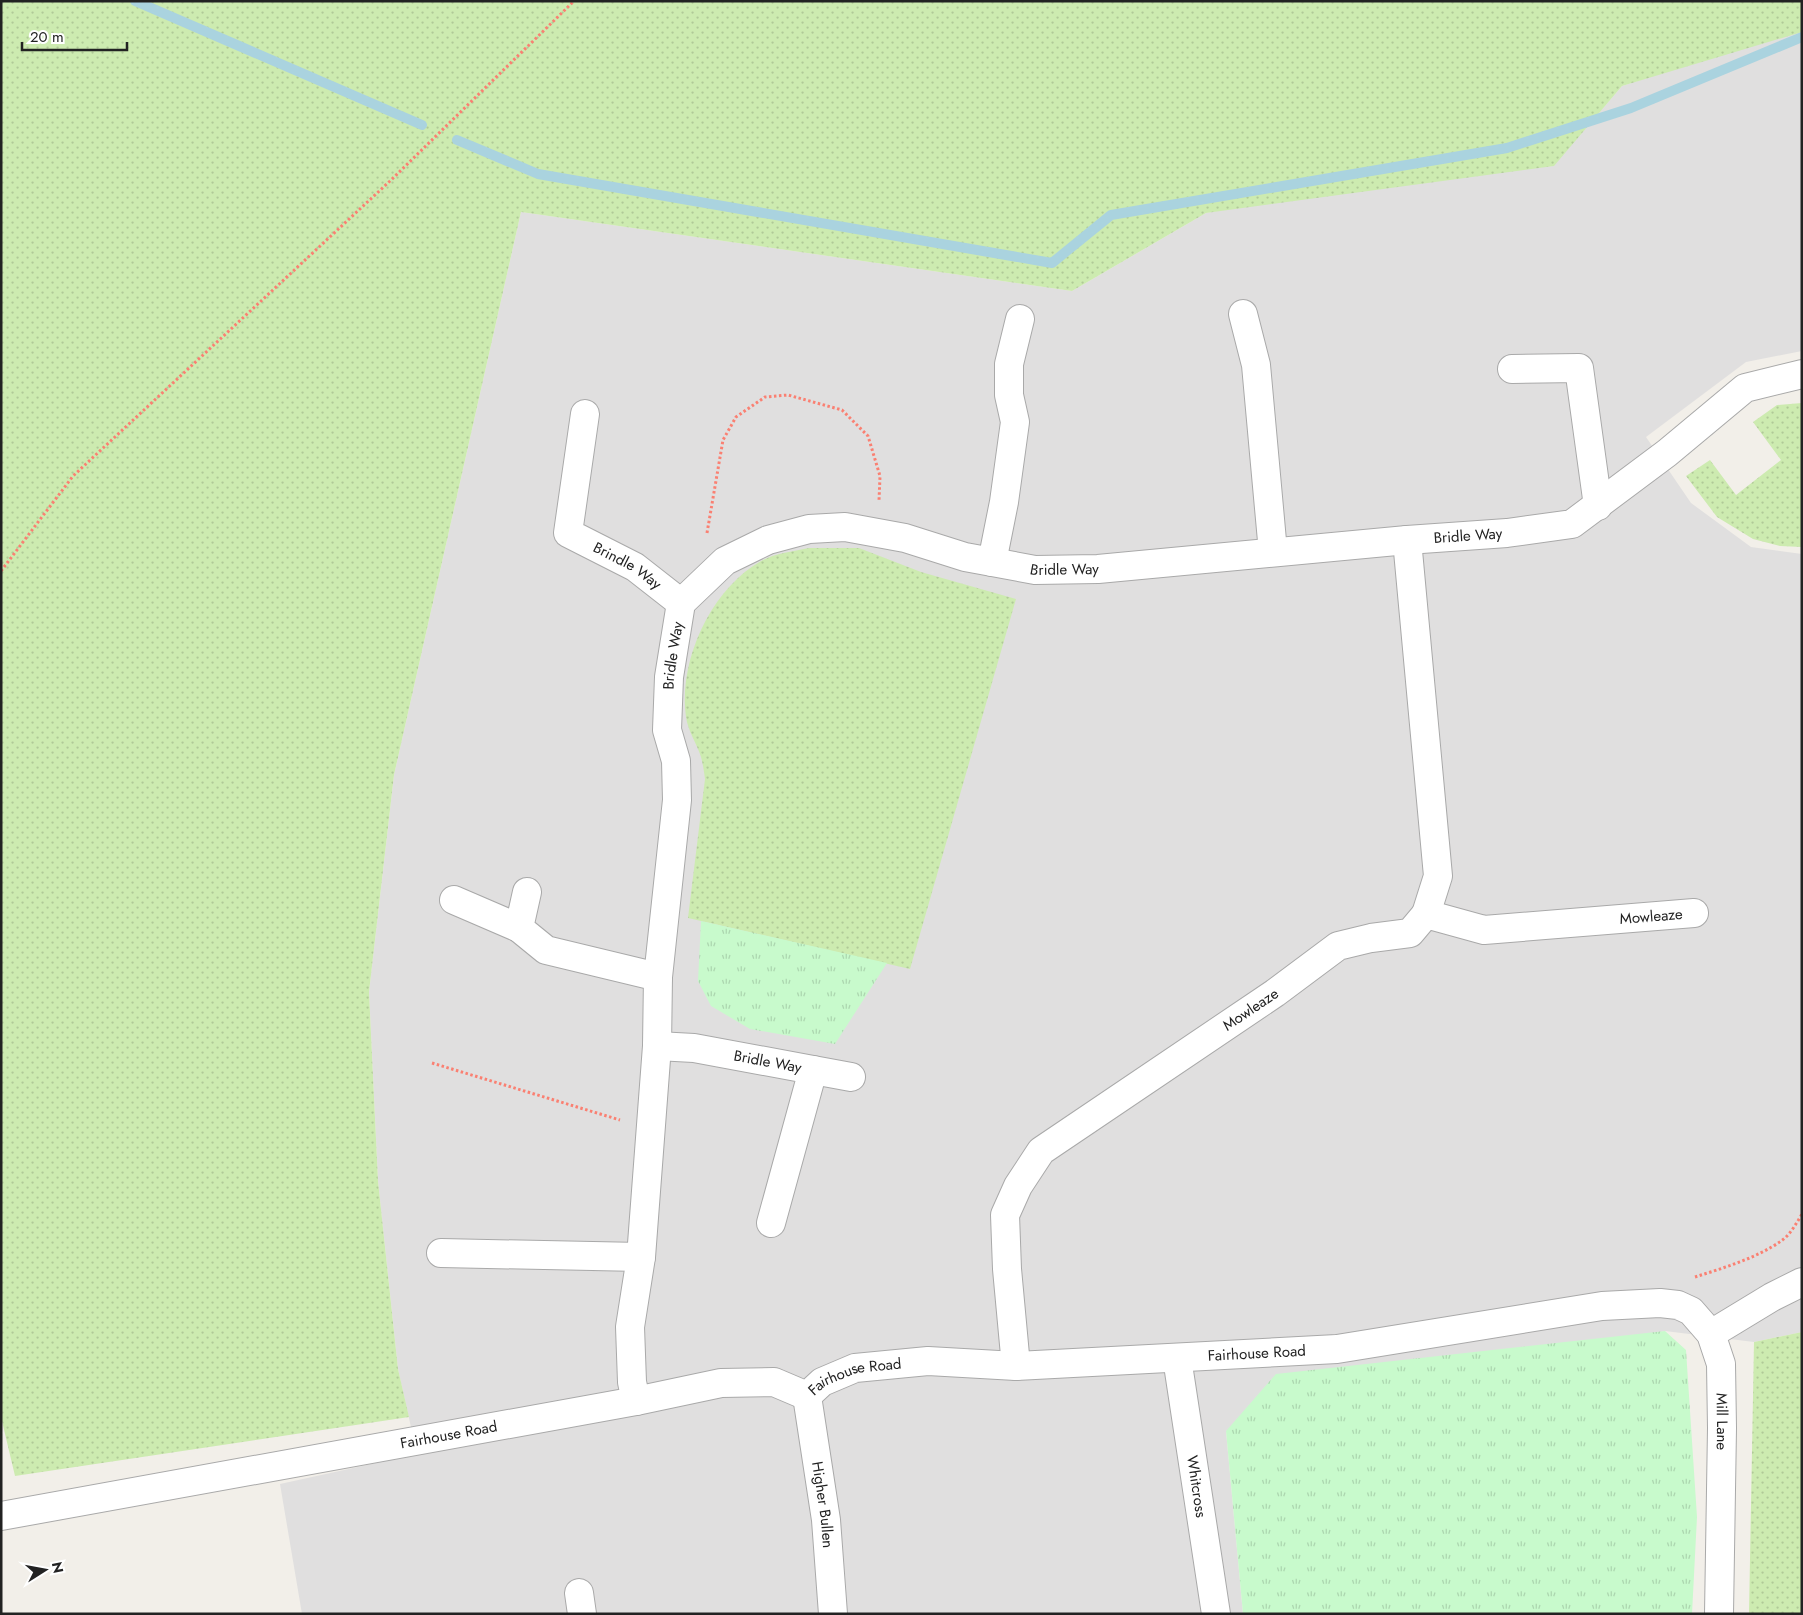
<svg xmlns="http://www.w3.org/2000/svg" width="1803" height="1615" font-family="Jost,sans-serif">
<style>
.residential{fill:#e0dfdf}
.grass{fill:url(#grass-dots)}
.park{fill:url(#park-tufts)}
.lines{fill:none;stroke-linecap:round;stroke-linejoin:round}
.stream{stroke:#aad3df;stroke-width:10}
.minor-casing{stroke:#a9a9a9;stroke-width:30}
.path{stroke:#fa8072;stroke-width:3;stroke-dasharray:2.5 2.5;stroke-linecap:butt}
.minor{stroke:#fff;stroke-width:28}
.labels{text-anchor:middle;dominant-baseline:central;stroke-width:4.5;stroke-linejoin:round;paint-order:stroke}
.street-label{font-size:15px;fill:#222;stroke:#fff}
</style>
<defs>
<pattern id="grass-dots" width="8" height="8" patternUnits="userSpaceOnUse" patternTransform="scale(1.25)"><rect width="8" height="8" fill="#cdebb0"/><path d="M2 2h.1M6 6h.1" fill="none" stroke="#b0c997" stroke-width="1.8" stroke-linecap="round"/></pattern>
<pattern id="park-tufts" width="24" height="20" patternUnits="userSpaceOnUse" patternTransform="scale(1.25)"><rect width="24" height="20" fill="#c8facc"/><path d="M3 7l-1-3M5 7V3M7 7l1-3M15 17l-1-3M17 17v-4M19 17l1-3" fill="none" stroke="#acd6af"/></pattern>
</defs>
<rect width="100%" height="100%" fill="#f2efe9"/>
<path class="residential" d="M1802,28V351L1746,362L1646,437L1691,503L1751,547L1802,554V1332L1754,1342L1665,1331L1226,1431L1243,1614H302L280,1484L417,1454L398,1369L378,1181L369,992L394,775L521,212L1072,291L1206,213L1335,189L1553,166L1622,86Z"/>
<path class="grass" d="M1,1H1802V32L1622,86L1554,166L1206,213L1072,291L521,212L394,775L369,992L378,1181L398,1369L409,1417L15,1476L1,1417Z
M1802,403V547L1780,546L1753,539L1717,517L1686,476L1710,460L1736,495L1781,460L1753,422L1777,405Z
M809,548H859L921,572L1016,599L910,969L688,918L705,779C704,772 703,764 701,757C697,744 688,731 686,717C678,661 711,589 761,561C773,554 795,551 809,548Z
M1802,1332V1614H1749L1754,1342Z"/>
<path class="park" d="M701,921L887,963L835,1044L750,1029L711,1006L698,981Z
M1665,1331L1686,1350L1697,1517L1692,1614H1243L1226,1431L1276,1374Z"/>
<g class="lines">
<path class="stream" d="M135,1L422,125
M457,140L538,174L1052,263L1111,215L1507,148L1631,108L1802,37"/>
<g class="minor-casing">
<g id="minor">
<path d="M1243,314L1256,365L1273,552"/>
<path d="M1512,369L1579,368L1598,506"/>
<path id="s1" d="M585,414L568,533L635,567L681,603"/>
<path d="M1407,540L1438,876L1426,914"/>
<path d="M992,562L1004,502L1015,422L1009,395V364L1020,319"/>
<path d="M527,892L519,928L546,950L658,977"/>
<path d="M454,900L519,928"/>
<path id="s2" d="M657,1046L694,1048L813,1070L771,1223"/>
<path d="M813,1070L851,1077"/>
<path d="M441,1253L641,1257"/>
<path d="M1711,1334L1772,1297L1802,1282"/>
<path id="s3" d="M1177,1358L1216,1614"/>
<path id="s4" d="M1016,1366L1007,1269L1005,1215L1018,1186L1041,1151L1275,993L1338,946L1371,938L1410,933L1426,914L1484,930L1694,913"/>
<path id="s5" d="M807,1396L826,1520L833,1614"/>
<path id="s6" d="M636,1401L632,1382L630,1327L641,1257L657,1046L658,977L677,800L676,761L667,730L669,677L681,603L725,561L768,540L809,529L845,527L905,538L965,557L1035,570L1098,569L1407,540L1507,533L1572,524L1667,453L1745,388L1802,374"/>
<path id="s7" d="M1,1516L636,1401L721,1383L774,1382L807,1396L822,1382L855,1368L928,1361L1016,1366L1337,1349L1602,1306L1660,1303L1678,1305L1691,1311L1711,1334L1721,1364L1722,1428L1719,1614"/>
<path d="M579,1593L582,1614"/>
</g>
</g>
<path class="path" d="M707,533L723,440L736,417L765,397L788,395L842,410L868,436L880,476L879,501
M1,571L73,476L390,181L574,1
M432,1063L620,1120
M1695,1277C1723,1268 1757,1258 1781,1241C1790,1235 1796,1224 1802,1214"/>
<use href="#minor" class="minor"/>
</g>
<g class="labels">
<g class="street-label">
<text stroke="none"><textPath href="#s6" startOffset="1620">Bridle Way</textPath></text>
<text stroke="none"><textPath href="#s1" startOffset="188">Brindle Way</textPath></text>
<text stroke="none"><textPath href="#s6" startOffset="1215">Bridle Way</textPath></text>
<text stroke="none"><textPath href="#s6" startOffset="750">Bridle Way</textPath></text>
<text stroke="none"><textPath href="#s4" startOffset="912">Mowleaze</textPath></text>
<text stroke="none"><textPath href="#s4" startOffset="478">Mowleaze</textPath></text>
<text stroke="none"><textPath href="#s2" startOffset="112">Bridle Way</textPath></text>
<text stroke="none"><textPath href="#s7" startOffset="1280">Fairhouse Road</textPath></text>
<text stroke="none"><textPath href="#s7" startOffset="875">Fairhouse Road</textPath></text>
<text stroke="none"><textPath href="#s7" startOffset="1839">Mill Lane</textPath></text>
<text stroke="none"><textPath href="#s7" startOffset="455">Fairhouse Road</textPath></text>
<text stroke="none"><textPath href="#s3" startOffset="130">Whitcross</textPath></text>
<text stroke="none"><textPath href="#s5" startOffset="110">Higher Bullen</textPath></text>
</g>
</g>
<rect width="1803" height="1615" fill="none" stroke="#222222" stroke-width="5"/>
<g transform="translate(45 1570) rotate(79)" stroke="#ffffff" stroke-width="4" paint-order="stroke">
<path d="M0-4L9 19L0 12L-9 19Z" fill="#222222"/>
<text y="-8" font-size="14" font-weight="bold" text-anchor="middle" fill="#222222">N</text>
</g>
<path d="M22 42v8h105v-8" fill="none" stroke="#222222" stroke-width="2.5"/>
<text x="30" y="42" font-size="15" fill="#222222" stroke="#ffffff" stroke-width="4" paint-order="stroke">20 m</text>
</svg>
